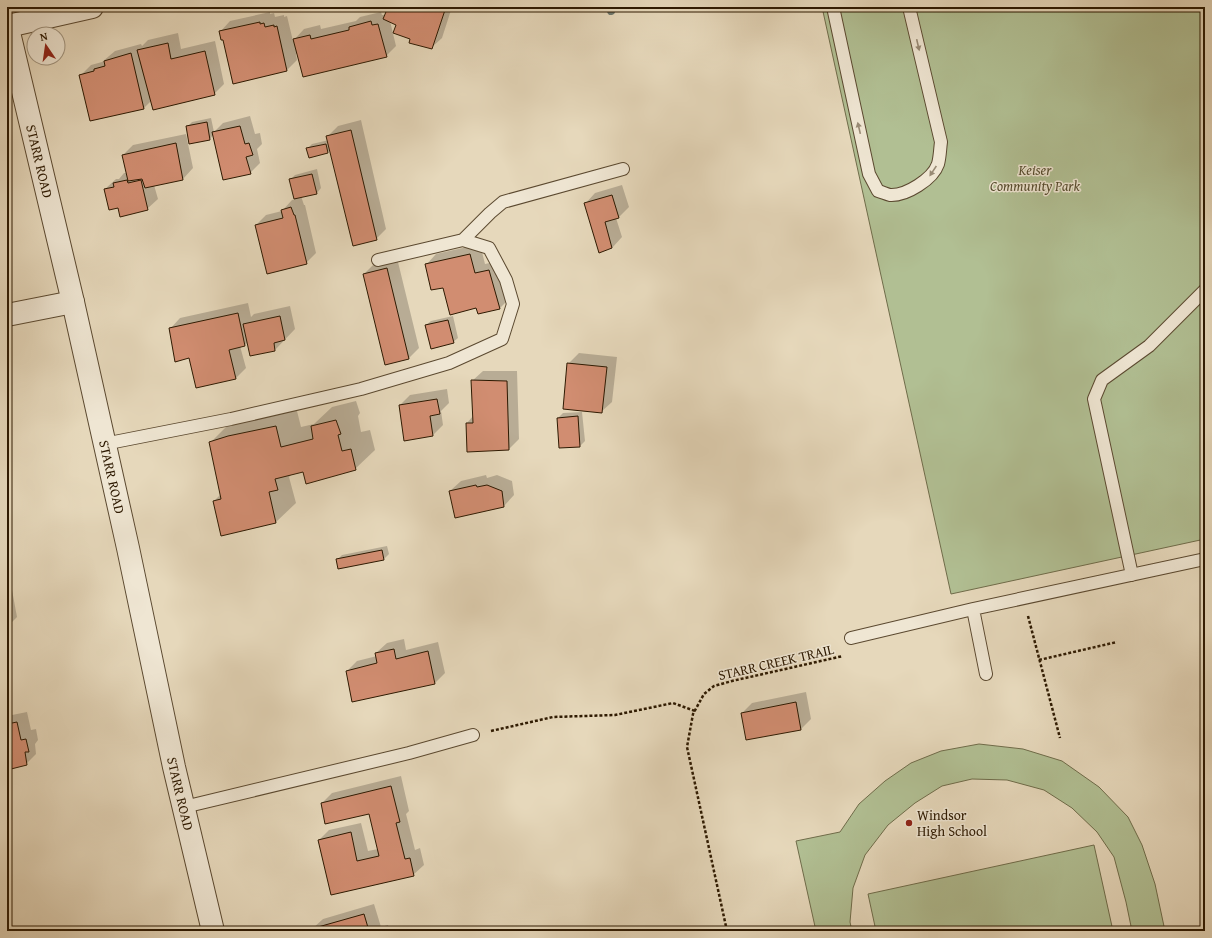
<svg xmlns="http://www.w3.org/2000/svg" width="1212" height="938" font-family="'Gentium Book Plus',serif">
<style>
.green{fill:#b1bf93;stroke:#6f6c4a}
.shadow{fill:#0003}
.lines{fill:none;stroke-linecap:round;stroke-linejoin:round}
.stream{stroke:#6d786e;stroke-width:8}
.building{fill:#d18d71;stroke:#2d1901}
.service-casing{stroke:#5b4930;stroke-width:14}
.minor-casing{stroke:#5b4930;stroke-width:24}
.path{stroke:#2d1901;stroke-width:2.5;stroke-dasharray:3 2;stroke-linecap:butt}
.service{stroke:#efe6d3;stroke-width:12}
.minor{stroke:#efe6d3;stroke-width:22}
.oneway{fill:#988a74}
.poi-dot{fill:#8f2418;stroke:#efe6d3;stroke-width:1.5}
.labels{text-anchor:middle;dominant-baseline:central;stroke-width:3;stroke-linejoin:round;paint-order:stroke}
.street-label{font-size:14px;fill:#2d1901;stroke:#efe6d3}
.park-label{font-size:14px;font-style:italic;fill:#554b2d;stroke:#efe6d3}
.poi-label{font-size:14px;fill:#2d1901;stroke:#efe6d3;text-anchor:start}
</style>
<rect width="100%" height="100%" fill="#e6d8bb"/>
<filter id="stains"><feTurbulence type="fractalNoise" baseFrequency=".005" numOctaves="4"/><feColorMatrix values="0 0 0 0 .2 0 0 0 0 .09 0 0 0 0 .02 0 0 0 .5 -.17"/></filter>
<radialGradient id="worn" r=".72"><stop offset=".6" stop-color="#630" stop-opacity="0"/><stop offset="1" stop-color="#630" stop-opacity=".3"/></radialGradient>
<path class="green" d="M822,7H1205V539L951,594Z
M979,744L1023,749L1062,761L1099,787L1128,817L1142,845L1155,884L1165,931H1132L1126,902L1114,857L1097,832L1072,808L1044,790L1007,780L972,779L942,786L915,803L888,825L865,855L853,888L850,922L852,931H816L796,841L840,832L859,804L885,781L911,763L941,751Z
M1094,845L1113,931H876L868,894Z"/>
<path class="shadow" d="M389,7H452L442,38L431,48L411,38L397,25L390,21L396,46L386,56L298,54H296L297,60L287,70L234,82L223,39L220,32L230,21L270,12V14L274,13L275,17L284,15V17L287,16L293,41L304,29L320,25L321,29L356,21L360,17L381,12L382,15H386Z
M178,33L181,49L215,41L224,84L214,94L152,100L144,108L80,76L91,65L102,62L115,51L141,44L142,46L148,40Z
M250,116L255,134L260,133L262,144L257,149L260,163L250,173L213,135L210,139L187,127L192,122L211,118L214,132L223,123Z
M361,120L386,229L376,239L331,149L328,152L307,149L312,144L329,140L328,136L338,126Z
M186,134L193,168L183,179L154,185L158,199L147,209L119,207L105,189L116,179H119L124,173H127L123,155L133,145Z
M317,169L321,188L317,193L301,196L304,205H305L316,253L306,263L256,225L266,215L282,211L292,200L295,199L290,180L295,175Z
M622,185L629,207L619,217L616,218L622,237L612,248L599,251L585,204L595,193Z
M7,217L12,238L7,243Z
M480,244L485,264L499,261L510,298L500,308L477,307L444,286L426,265L436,254Z
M397,258L419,348L409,358L364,274L374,264Z
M248,303L251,317L254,314L290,306L295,329L275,350L248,342L245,345L240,346L246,368L236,378L189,357L170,329L180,318Z
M453,316L458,338L453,342L426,325L431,321Z
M579,353L617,357L612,402L601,412L568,364Z
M483,371H517L519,439L509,449L467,423L473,416L472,381Z
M447,389L449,403L441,411L443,425L433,435L405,440L400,405L410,395Z
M356,401L360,413L358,416L361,432L370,430L375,450L355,469L304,471L292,474L289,477L296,503L276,522L222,535L214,501L221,494L210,443L230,423L296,407L301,427L314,424L332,407Z
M582,412L585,441L580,446L558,418L563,413Z
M7,436L9,447L7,449Z
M486,475L487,478L497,475L512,481L514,495L504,506L450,491L461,481Z
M387,546L389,554L384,559L337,560L342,555Z
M12,590L17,617L7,627V591Z
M404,639L406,650L438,642L445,673L435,683L352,701L347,671L357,661L377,656L376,653L387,643Z
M806,692L811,719L801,729L747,739L742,713L752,703Z
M27,712L31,730L36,729L38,740L35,744L36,754L26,764L7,769V716Z
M401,776L409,811L406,814L415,850L420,848L424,865L413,875L331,894L319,840L329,830L361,823L368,851L378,849L370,813L322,803L332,793Z
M374,904L381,927L388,925L389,931H313L312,929L323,919Z"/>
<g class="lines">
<path class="stream" d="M610,7L611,11"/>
</g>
<path class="building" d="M388,7H446L432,49L409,43L410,39L393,33L396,25L383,19Z
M371,21L372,25L378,24L387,57L303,77L293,39L310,35L311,39L349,30V27Z
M260,22V24L264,23L265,27L274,25V27L277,26L287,71L233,84L223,40H221L219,31Z
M168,43L171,59L205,51L215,95L153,110L137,50Z
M131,53L144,109L90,121L79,75L94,71V69L105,66L104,61Z
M207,122L210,140L189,144L186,126Z
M240,126L245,144L249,143L253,155L246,157L251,174L223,180L212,132Z
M351,130L377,240L353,246L326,136Z
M176,143L183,180L145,188L142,179L128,181L122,155Z
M326,144L328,153L309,158L306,148Z
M312,174L317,194L294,199L289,179Z
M127,180L128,183L141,180L148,210L120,217L118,208L109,210L104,189L114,187L113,183Z
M612,195L619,218L605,222L612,248L599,253L584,203Z
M291,207L294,215H295L307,264L267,274L255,225L283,218L281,210Z
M470,254L475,273L489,270L500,309L478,314L476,308L450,315L443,288L431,290L425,264Z
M387,268L409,359L385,365L363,274Z
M238,313L245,346L229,350L236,379L196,388L189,358L175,362L169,328Z
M280,316L285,340L274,343L275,351L250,356L243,324Z
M448,320L454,343L431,349L425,325Z
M567,363L607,367L602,413L563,409Z
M471,380L507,381L509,450L467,452L466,423H473Z
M437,399L440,414L430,416L433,436L404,441L399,405Z
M578,416L580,447L559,448L557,418Z
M336,420L341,434L338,435L342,451L351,449L356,470L306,484L303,472L275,479L278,490L269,492L276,523L221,536L213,501L221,499L209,442L228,436L276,426L281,447L313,439L311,426Z
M476,485L477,487L487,485L502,491L504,507L455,518L449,491Z
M382,550L384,560L338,569L336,559Z
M394,649L396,659L428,651L435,684L352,702L346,671L377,663L375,653Z
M796,702L801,730L746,740L741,713Z
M17,722L21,740L26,739L29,752H25L27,765L7,770V724Z
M391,786L400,822L396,823L405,859L410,858L414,876L331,895L318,840L351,832L357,861L379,856L369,814L325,824L321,803Z
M364,914L369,931H312L311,929Z"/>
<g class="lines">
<g class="service-casing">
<path id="service" d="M833,7L869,174L878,191C882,192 886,194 890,195C906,196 933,179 938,164C940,157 940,149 941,142L909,7
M463,240L490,213L503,202L623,169
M104,444L231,419L361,389L449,363L502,339L513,304L506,280L489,248L463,240L378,260
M1132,575L1094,399L1102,380L1149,346L1205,290
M851,638L973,609
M986,674L973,609L1205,559
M184,807L409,753L473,735"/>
</g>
<g class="minor-casing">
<g id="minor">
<path id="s1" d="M7,24L73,302L128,548L174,767L213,931"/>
<path d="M8,26L92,7"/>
<path d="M7,315L73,302"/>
</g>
</g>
<path class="path" d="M1028,616L1060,738
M1039,660L1117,642
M491,731L553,717L615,715L673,703L695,711
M727,931L687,747L693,714L704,694L714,686L732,681L843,656"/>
<use href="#service" class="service"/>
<use href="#minor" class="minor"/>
</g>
<defs><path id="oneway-solid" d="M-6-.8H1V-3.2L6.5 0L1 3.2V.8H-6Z"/></defs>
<g class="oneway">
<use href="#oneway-solid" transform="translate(918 45) rotate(77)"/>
<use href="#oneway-solid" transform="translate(859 128) rotate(-103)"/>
<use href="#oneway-solid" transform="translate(933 171) rotate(124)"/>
</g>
<circle class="poi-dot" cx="909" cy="823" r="4"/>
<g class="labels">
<g class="street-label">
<text stroke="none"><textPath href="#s1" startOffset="141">STARR ROAD</textPath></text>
<text stroke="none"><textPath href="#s1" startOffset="465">STARR ROAD</textPath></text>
<text transform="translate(776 662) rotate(-13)">STARR CREEK TRAIL</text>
<text stroke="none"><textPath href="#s1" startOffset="789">STARR ROAD</textPath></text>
</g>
<g class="park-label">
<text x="1035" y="170">Keiser<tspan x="1035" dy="16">Community Park</tspan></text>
</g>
<g class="poi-label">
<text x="917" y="815">Windsor<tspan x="917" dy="16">High School</tspan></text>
</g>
</g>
<rect width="1212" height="938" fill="none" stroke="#e6d8bb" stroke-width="24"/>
<rect x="8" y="8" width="1196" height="922" fill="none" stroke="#2d1901" stroke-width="2"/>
<rect x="12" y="12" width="1188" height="914" fill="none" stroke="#2d1901"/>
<g transform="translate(46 46) rotate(347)"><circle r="19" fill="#efe6d3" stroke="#a1947f"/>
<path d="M0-3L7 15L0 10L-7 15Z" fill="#8f2418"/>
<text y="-6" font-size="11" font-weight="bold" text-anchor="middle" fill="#2d1901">N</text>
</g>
<rect width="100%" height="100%" filter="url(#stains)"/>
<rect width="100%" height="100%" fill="url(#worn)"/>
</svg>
